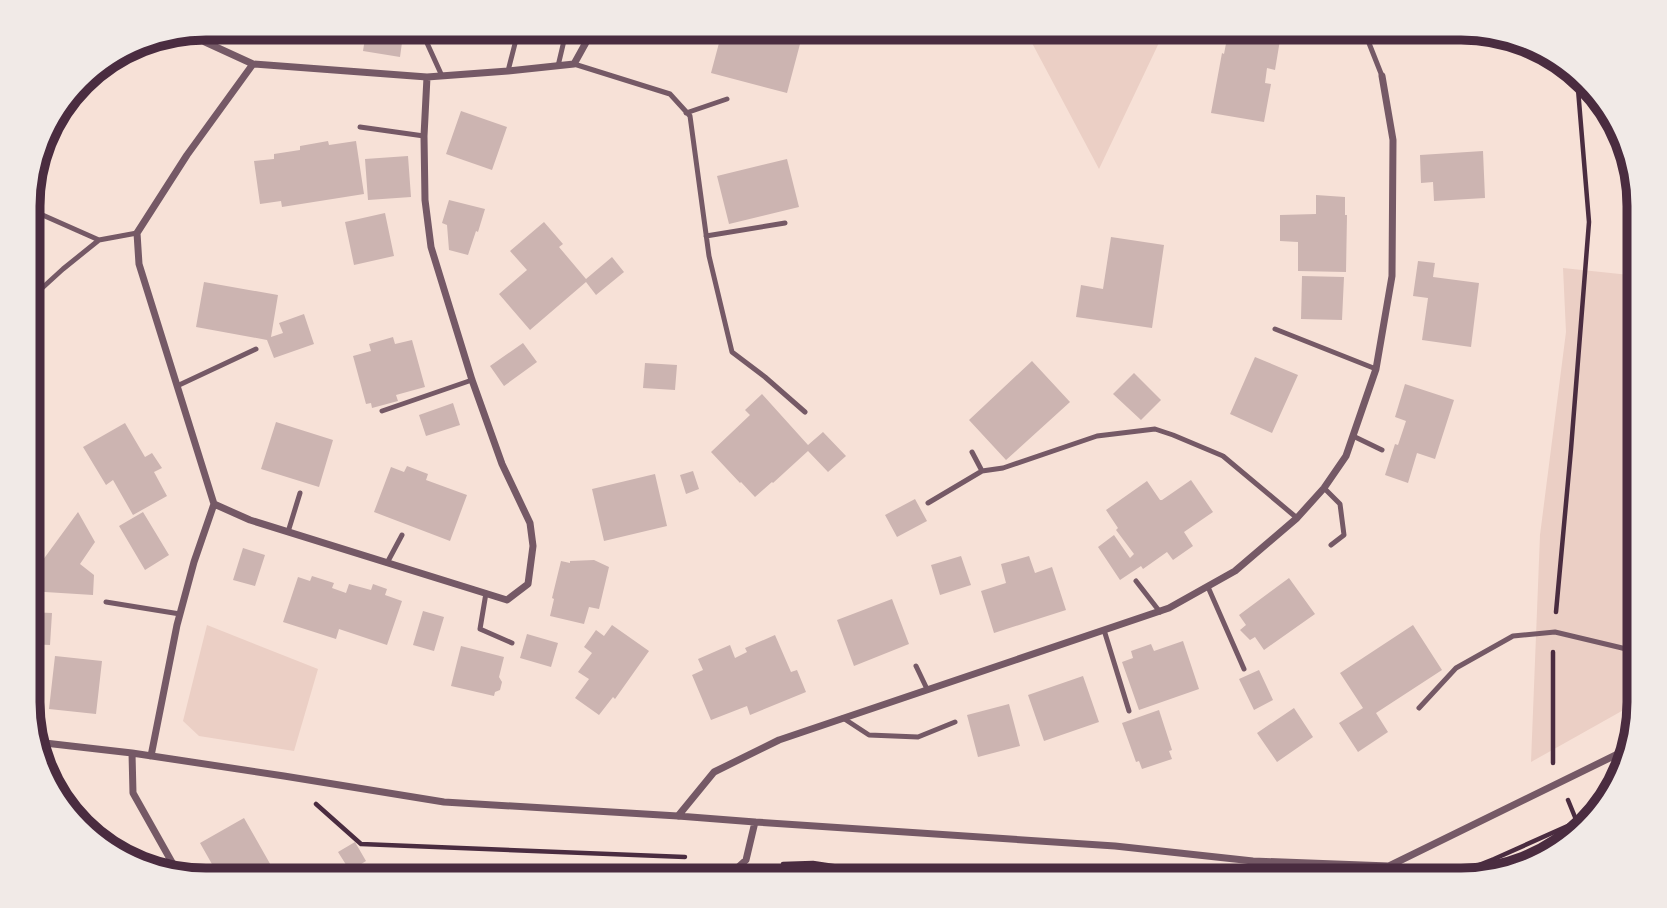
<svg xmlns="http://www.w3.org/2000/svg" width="1667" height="908" font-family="Mulish,sans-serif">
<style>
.green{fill:#ebcfc5}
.building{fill:#ccb4b1}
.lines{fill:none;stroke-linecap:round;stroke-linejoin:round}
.path{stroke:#4a2c40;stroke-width:4.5}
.service{stroke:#755966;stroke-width:5}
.minor{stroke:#755966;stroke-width:7}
.rim{fill:none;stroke:#4a2c40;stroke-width:9}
</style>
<rect width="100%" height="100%" fill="#f7e1d7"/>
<path class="green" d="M1024,28H1166L1099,169Z
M1563,268L1639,276V678L1636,703L1531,762L1540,535L1566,332Z
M207,625L318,669L294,751L199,736L183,721Z"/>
<path class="building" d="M387,28H404L400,57L363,51L366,32L386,36Z
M723,28H737L746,31L747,28L778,36L777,38L800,44L787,93L711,73Z
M1229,28H1282L1275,70L1267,68L1265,83L1271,84L1264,122L1211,113L1222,53L1224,54Z
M1398,28H1427L1428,42L1399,44Z
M461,111L507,127L492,170L446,154Z
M328,141L329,145L356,141L364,194L282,207L281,201L260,204L254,161L274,159V154L300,150V146Z
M42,143L49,147L31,183L30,182Z
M1483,151L1485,198L1434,201L1433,182L1421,183L1420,155Z
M408,156L411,197L368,200L365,159Z
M787,159L799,207L729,224L717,176Z
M1316,195L1345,197V215H1347L1346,272L1298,271V242L1280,241V215L1316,214Z
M449,200L485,209L478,232L476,231L468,255L449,250L447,225L442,223Z
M385,213L394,256L354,265L345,222Z
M544,222L563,244L559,247L586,279L612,257L624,272L596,295L586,282L530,330L499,294L527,270L510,251Z
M1111,237L1164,245L1152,328L1076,317L1081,285L1103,289Z
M1418,261L1435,263L1433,277L1479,283L1471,347L1422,340L1428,298L1413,296Z
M1302,276L1344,277L1342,320L1301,319Z
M204,282L278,295L271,337L283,333L279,323L304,314L314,344L274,358L267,340L196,327Z
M393,337L395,344L412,340L425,387L396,395L398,401L372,408L371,403L366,404L353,356L371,351L369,344Z
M523,343L537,362L504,386L490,366Z
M1255,357L1298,375L1272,433L1230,414Z
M1032,361L1070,402L1006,460L969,420Z
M645,363L677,365L675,390L643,388Z
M1134,373L1161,400L1141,420L1113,394Z
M1405,384L1454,400L1435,459L1417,453L1408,483L1385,475L1395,444L1398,445L1406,421L1395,417Z
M762,394L808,445L823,432L846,456L828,472L808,451L773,483L772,482L755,497L741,482L740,483L711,452L750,415L745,410Z
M453,403L460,425L426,436L419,415Z
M276,422L333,440L319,487L261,469Z
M125,423L145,457L152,453L162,468L154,472L167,496L133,515L113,480L106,485L83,447Z
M407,466L428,474L426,480L467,495L450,541L374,512L391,467L404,472Z
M693,471L699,489L686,494L680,475Z
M655,474L667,526L604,541L592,489Z
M1191,480L1213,512L1184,532L1193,546L1173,560L1167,552L1143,569L1141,566L1120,580L1098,547L1114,535L1130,558L1134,554L1116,530L1118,528L1106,510L1147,481L1160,500H1162Z
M915,499L927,521L897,537L885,515Z
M78,512L95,542L80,564L94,575L93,595L29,591V579Z
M143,512L169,555L145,570L119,526Z
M243,548L265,555L255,586L233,580Z
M961,556L971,585L940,595L931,565Z
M1029,556L1035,573L1052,567L1066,610L994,633L981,591L1006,583L1001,564Z
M594,560L609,567L599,609L589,607L584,624L550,616L554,599L552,598L561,561L570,563V561Z
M312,576L334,583L332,588L346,593L349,584L371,590L373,584L387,589L385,595L402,601L387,645L339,629L336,639L283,622L298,577L310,581Z
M1289,578L1315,614L1264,650L1255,637L1250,640L1240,630L1246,625L1239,615Z
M892,599L909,644L854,666L837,620Z
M423,611L444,617L434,651L413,645Z
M29,612L52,613L50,645L29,644Z
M612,625L649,651L615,699L613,697L599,715L575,698L589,679L578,672L592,653L584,647L596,630L604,636Z
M1413,625L1442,670L1376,713L1388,732L1358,752L1339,723L1363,708L1340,673Z
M527,634L558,643L551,667L520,658Z
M775,635L791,672L797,670L806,692L750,715L747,706L711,720L692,675L703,670L698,659L730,645L735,658L747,652L745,648Z
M1183,641L1199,689L1139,710L1122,662L1133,658L1131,651L1151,644L1154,651Z
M461,646L504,657L499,677L502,682L500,690L495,692L494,696L451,686Z
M55,656L102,661L96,714L49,709Z
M1259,670L1273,700L1254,710L1239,679Z
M1083,676L1099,722L1044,741L1028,695Z
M1009,704L1020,746L978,757L967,715Z
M1294,708L1313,737L1277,762L1257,733Z
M1159,710L1172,750L1169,751L1172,759L1142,769L1139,761L1136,762L1122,723Z
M244,818L273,869L254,880H221L200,843Z
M101,827L124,858L117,856L91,832L97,828Z
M355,842L366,861L350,871L338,852Z"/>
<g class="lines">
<path class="path" d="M1528,46L1551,53
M1556,612L1571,449L1589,222L1577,77
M1553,652V763
M1568,800L1577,822
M316,804L361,844L685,857
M783,864L813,863L926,880
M1441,880L1494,859L1590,816"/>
<path class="service" d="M1363,28L1382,76
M427,43L442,76
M574,64L670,94L690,116L709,256L732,352L765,377L805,412
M558,66L567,28
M508,71L519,28
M686,113L727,99
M360,127L424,136
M29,209L99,240
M706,236L785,223
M29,300L63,269L99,240L137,233
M1275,329L1376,369
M177,386L256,349
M382,411L472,380
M1353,436L1382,450
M972,452L982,471
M1324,488L1340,504L1344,535L1331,545
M928,503L982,471L1003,468L1097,436L1155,429L1173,435L1223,456L1297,518
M288,532L300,493
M387,563L402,535
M1136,581L1160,612
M1208,587L1244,669
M486,593L480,629L512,643
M106,602L180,614
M1104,630L1129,711
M916,666L927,689
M1419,708L1456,668L1513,636L1555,632L1639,652
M843,718L869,735L918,737L955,722"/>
<path class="minor" d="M427,77L508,71L574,64L594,28
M214,504L250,520L507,600L528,584L533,546L530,523L502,464L472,380L431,247L425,200L424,136L427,77L253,64
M36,742L132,753L284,776L444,802L678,816L755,822L1115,846L1253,861L1389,866L1628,749
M132,753L133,793L178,873
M151,756L177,625L194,562L214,504L139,264L137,233L187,155L253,64L205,42L192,31
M678,816L714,772L779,740L1169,608L1235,571L1297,518L1324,488L1346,456L1376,369L1392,276L1393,140L1382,76
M724,880L746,860L755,822
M1388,880L1389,866"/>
</g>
<path d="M0 0H1667V908H0ZM206 40H1461A166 166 0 0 1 1627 206V702A166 166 0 0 1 1461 868H206A166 166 0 0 1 40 702V206A166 166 0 0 1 206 40Z" fill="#f1eae7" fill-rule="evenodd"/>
<path class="rim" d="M206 40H1461A166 166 0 0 1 1627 206V702A166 166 0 0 1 1461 868H206A166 166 0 0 1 40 702V206A166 166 0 0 1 206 40Z"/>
</svg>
